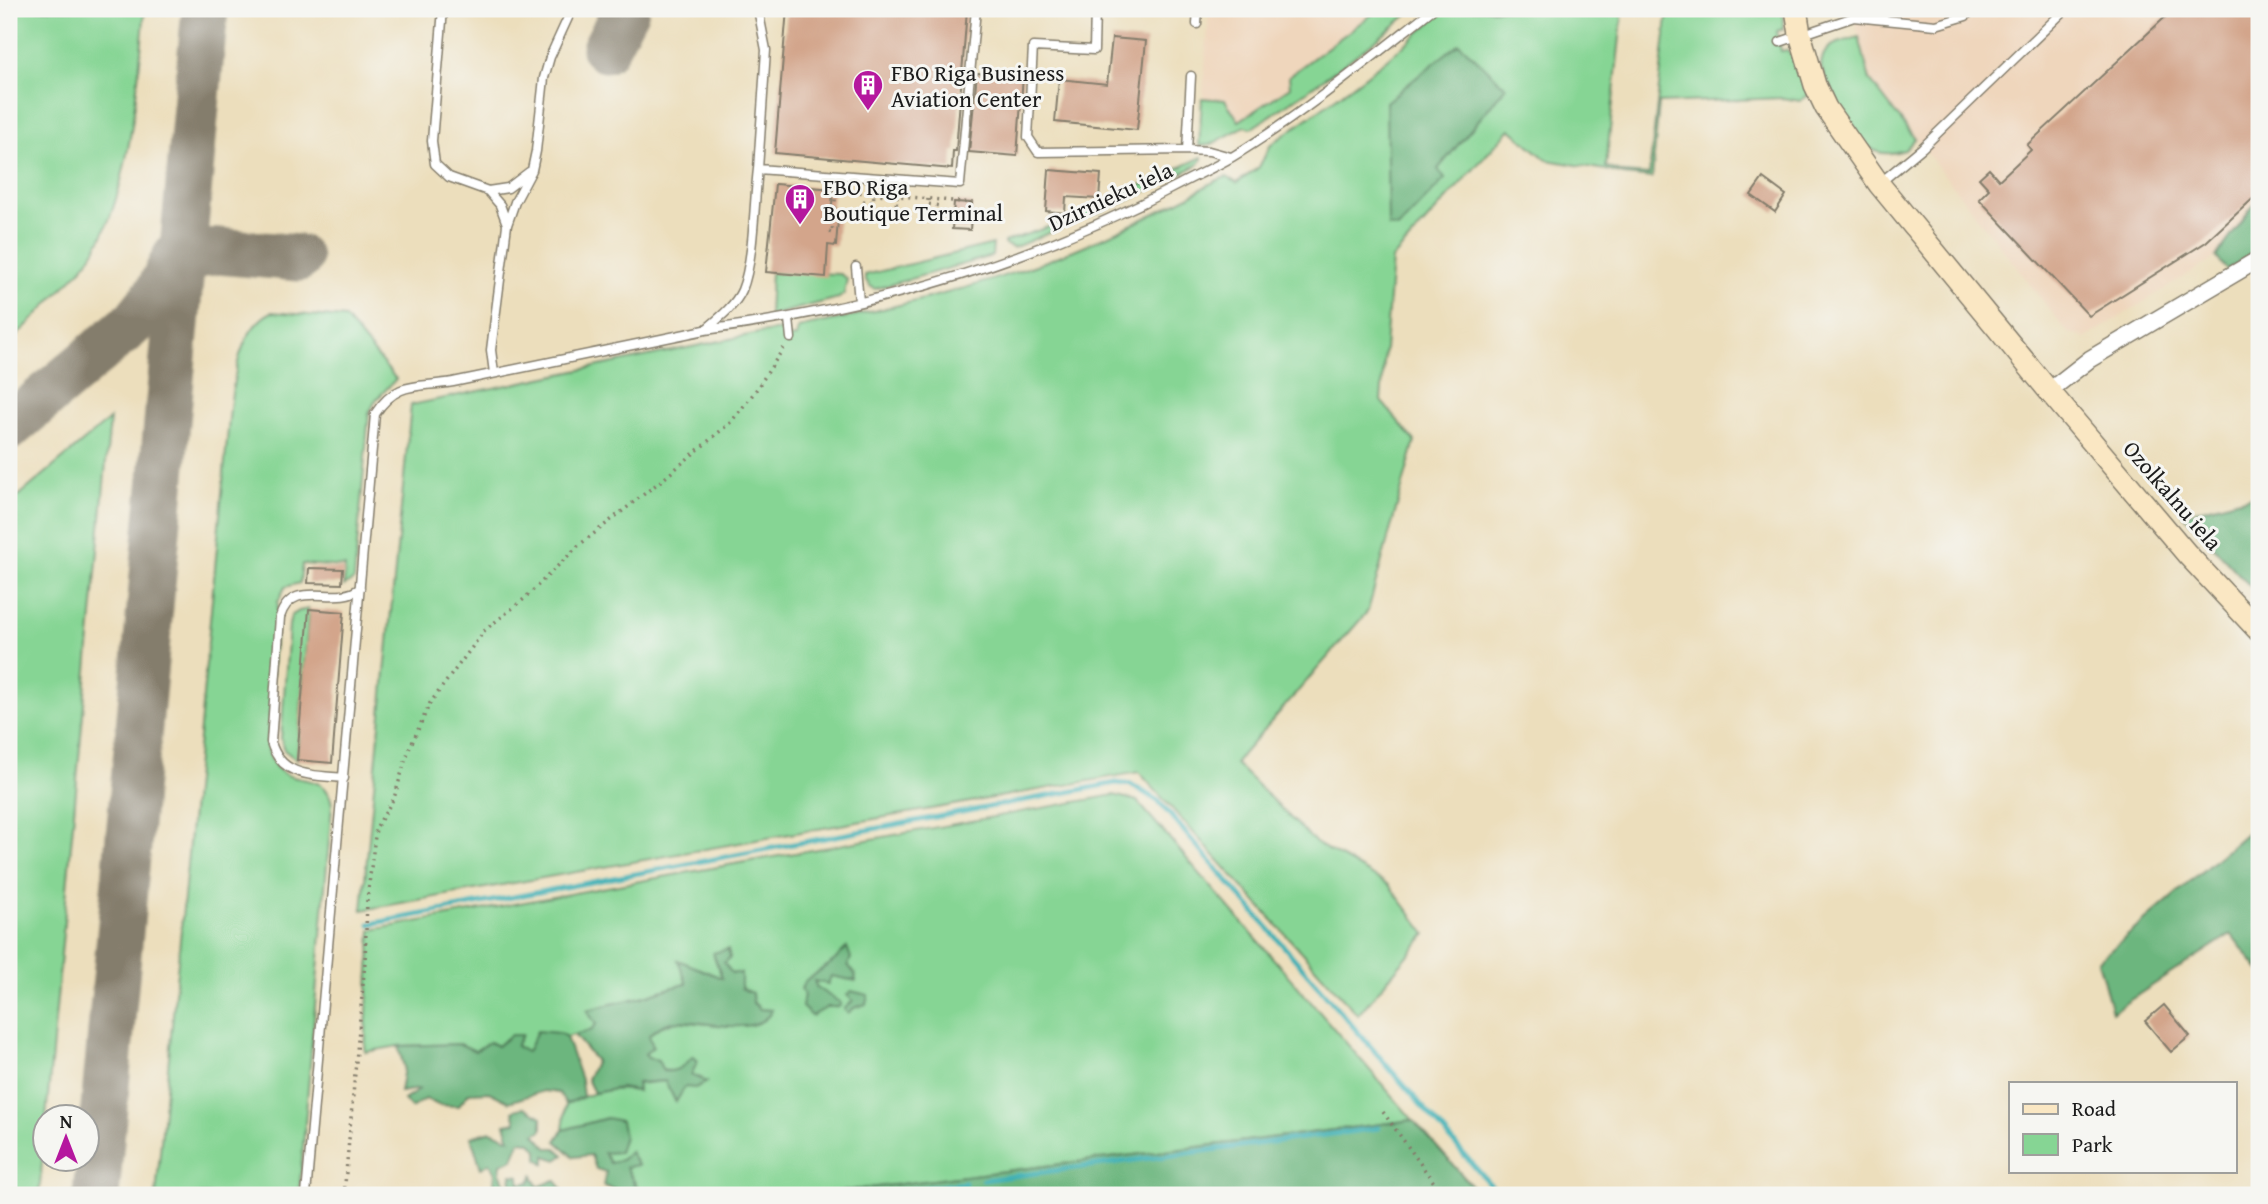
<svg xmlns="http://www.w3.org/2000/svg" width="2268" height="1204" font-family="'Gentium Book Plus',serif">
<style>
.built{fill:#efd6bc}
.green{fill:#86d594;stroke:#517858;stroke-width:2}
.forest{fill:#6cb67e;stroke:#44694d;stroke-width:2}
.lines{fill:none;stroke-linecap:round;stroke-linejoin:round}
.stream{stroke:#3eb0b5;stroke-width:5}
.taxiway{stroke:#847d6c;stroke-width:47}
.building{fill:#d3a58b}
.lane-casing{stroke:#847d6c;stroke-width:11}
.street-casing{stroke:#847d6c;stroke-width:19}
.secondary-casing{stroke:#847d6c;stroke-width:24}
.path{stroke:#847d6c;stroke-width:3.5;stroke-dasharray:2 5;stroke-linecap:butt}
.lane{stroke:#fff;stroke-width:8}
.street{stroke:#fff;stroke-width:16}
.secondary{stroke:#fae7c3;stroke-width:21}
.labels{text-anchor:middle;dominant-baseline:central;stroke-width:6;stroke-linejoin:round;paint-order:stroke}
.poi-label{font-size:23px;fill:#1c1c1c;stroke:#f6f6f2;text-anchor:start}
.street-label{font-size:23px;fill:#1c1c1c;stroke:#f6f6f2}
</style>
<rect width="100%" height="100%" fill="#f6f6f2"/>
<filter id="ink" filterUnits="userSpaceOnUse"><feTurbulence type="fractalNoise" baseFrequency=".0143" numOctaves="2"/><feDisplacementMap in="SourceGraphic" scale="14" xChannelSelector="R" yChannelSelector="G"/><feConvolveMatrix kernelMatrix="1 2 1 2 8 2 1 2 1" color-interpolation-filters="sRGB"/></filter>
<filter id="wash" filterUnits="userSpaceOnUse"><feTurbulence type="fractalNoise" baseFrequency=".00686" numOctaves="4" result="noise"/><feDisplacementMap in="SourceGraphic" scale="28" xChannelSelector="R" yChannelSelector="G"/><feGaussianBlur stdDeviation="1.57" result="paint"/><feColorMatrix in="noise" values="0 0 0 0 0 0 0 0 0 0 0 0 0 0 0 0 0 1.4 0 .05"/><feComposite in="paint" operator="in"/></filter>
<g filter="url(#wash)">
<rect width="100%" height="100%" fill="#ecdebc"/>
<path class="built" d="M1209,9H1379L1289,76L1290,87L1239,121L1225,100L1203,98Z
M1852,9H2259V201L2253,206L2216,257L2086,338L2068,333L1870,80Z"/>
<path class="green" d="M9,9H145C138,82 130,203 87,262C79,272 70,281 61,290C44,308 27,326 9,343Z
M1379,9H1414C1363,53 1308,91 1252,128L1245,126L1210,145L1199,146L1202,98L1225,100L1239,121L1290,87L1289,76Z
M1445,9H1623L1606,167L1623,173L1649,175L1668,9H1783V29L1777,31L1781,51L1787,50L1792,56L1796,55L1810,94L1800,101L1783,98L1659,103L1652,178L1623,175L1606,170L1547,160L1510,129L1392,259L1381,401L1415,441L1368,611L1235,763L1316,843L1389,885L1426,934L1358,1015L1139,772L362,910L411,405L759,333L781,330L787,338L796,337L798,328C889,308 983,288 1069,252C1109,236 1151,216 1189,196C1202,189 1213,180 1227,177L1237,183L1259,167L1270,146L1277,140C1335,99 1393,58 1445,9Z
M1859,37L1870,80L1915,139L1905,150C1897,152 1887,155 1878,152C1850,143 1833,93 1821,68C1821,43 1839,43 1859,37Z
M1202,157V160L1198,165L1126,201L1013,248L1004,244V242L1060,223Z
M993,244L992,256L875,289L870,286L865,279V275Z
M771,272L840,274L847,279L844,294L839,298L769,316Z
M272,312L345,318L396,379L376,400L369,413L354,580L344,586L345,567L302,564L300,583L285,587L278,602L267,746C277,799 326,761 332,805L299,1195H156L230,408C234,376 240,327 272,312Z
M110,419L39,1195H9V504Z
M309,609L297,760L284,750L281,739L289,625L291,616L299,611Z
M1114,795L1137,801L1413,1120L812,1195H642L626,1167L630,1153L621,1160L610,1163L603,1152H619L624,1136L606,1118L563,1130L566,1104C592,1093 609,1086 638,1091L637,1084L666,1081L675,1101L685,1087L701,1078L691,1075L684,1066C666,1076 657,1070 645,1054L648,1035L657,1028L676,1021L730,1026L751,1025L760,1009C742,992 732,969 713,953L723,979L679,961L687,984C670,987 654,994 637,998C620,1002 604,1005 588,1012L596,1024L592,1030L566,1037L559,1033L527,1052L516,1046L522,1035H511L497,1046L489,1042L475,1051L460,1044L398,1046L365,1052L371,930Z"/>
<path class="forest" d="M1459,43L1506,87L1438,169L1445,179L1398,228L1388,226L1386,102Z
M2259,201V248L2227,270L2216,257L2253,206Z
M2259,494V596L2183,514Z
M2259,822V970L2231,934L2112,1012L2098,961Z
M847,947L851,958L848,965L855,974L856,981L831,976L828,984L814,981L817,988L841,1003L839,1007H828L812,1016L802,1007L804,993L801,989L805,981L835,960Z
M728,949L730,958L724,963L732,973H741V988L752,993L753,1003L760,1009L772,1010C759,1039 702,1020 678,1021C668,1021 657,1028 649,1035L653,1047L645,1054L648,1058L658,1060L663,1071C677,1073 684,1066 693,1056L698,1061L691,1075L707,1082L695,1088L685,1087L676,1102L665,1081L637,1083L638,1091L620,1088L594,1093L587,1079L596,1061L574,1035L592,1030L596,1024L587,1011C605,1004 624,1002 642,997C657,992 671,987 687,984L678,960L722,978L713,953Z
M851,991L868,995L866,1004L854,1008L848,1013L844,1009L853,1001L847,995Z
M537,1031L559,1033L566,1037L581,1080L583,1097L566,1104L559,1093L544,1091L509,1102L489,1092L469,1093L458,1106L438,1105L426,1099L411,1108L404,1100L420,1089L400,1092L404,1067L398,1046L460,1044L475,1051L489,1042L497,1046L511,1035H522L516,1046L527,1052Z
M524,1107L542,1117V1130L535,1134L547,1148H556L564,1155L557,1160L545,1156V1164L538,1159V1150L530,1142L520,1141L513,1159L501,1164L500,1173L507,1186L511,1185L512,1175L519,1176L520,1184L530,1182L533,1175L538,1187L555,1180L561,1187L563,1195H526L516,1193L513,1195H503L499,1190L497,1195H488L493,1191L495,1173L490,1163L481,1168L471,1137L491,1131L510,1139L505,1124L516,1122L513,1111Z
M607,1118L621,1121L624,1136L619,1152L604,1153L610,1163L621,1160L630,1152L638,1165L626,1167L639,1193V1195C628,1195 615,1189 603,1186L606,1172L596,1169L591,1155L574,1157L556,1141L563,1130Z
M1413,1120L1480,1195H812Z"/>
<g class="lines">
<path class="stream" d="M370,924L1116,783L1132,785L1158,801L1499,1195
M983,1180L1379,1128
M872,1195L965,1183"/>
<path class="taxiway" d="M605,49L626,9
M171,270L200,254L218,251L299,258
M9,427L135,321L158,292L177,254
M96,1195L205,9"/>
</g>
<g id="blocks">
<path class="building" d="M787,9H967L956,151H953L952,169L775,153Z
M2174,9H2259V193L2206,242L2089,316L1979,199L1989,189L1979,178L1989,169L1999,180L2031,150L2027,145Z
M1112,38L1146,41L1137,130L1055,122L1059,79L1107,84Z
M977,73L1023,76L1017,156L969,152Z
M1049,170L1101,174L1099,199L1066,197L1065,213L1046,211Z
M1763,178L1786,195L1775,212L1751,195Z
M775,184L833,189L831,220H838L836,246L828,245L826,277L766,272Z
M954,202L972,203L970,230L952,229Z
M309,568L343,569L342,584L308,583Z
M309,609L344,612L332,763L297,760Z
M2164,1005L2190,1036L2171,1052L2145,1021Z"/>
</g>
</g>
<g filter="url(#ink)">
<use href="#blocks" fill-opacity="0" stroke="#847d6c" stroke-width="2"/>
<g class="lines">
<g class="lane-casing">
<path id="lane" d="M443,9L432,141L435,164L449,177L488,191L500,205L507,224
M1095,9L1094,50L1033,47L1028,137L1038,152L1187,150L1209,151L1231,157
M1854,17L1859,9
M1197,24L1198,9
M1780,42L1854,17L1936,25L1966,16L1972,9
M1187,150L1191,76
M758,169L766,50L758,9
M1881,182L1922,148L2066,9
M488,191L508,188L529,172
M856,267L859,302
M789,319L791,338
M705,330C870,309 1033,262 1180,184C1197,175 1215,167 1232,157C1303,114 1368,60 1433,9
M494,373L491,350L507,225L515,202L532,170L536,151L544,78L550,57L572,9
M344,778C314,775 281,778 271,742L280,617C293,576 336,608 360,588
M306,1195L375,414C397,380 417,388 453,382L705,330C718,319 735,306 742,290C754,261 754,201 758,169L960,184L976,9"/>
</g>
<g class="street-casing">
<path id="street" d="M2049,391L2090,359L2259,259"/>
</g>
<g class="secondary-casing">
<path id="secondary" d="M1796,9L1800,34L1815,85L1826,108L1879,184L2049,391L2187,554L2259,631"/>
</g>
<path class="path" d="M897,196L896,203L899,204
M928,199L927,204L940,206
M863,201L873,202L874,194
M829,232L832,233L836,190L973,203
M1383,1112L1443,1195
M344,1195L365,962L367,900L376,828L394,798L408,752L430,703L485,630L524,599L578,546L667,476L731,422L754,393L785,346"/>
<use href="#lane" class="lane"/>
<use href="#street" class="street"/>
<use href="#secondary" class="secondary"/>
</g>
</g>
<defs>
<g id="building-pin" transform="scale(1.575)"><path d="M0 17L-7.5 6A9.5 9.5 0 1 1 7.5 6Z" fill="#b5179e" stroke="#f6f6f2"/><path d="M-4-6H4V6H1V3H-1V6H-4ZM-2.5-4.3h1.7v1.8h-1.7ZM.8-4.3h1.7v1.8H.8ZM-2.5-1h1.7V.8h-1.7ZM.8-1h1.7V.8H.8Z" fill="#fff"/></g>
</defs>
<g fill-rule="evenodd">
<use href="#building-pin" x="868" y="85"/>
<use href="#building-pin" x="800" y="199"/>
</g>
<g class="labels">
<g class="poi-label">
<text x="891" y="72">FBO Riga Business<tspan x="891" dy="26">Aviation Center</tspan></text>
<text x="823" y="186">FBO Riga<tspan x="823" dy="26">Boutique Terminal</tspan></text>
</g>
<g class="street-label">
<text transform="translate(1110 196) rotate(-25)">Dzirnieku iela</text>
<text transform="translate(2173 495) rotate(49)">Ozolkalnu iela</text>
</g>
</g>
<rect width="2268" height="1204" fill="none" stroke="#f6f6f2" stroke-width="35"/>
<rect x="2009" y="1082" width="228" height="91" fill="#f6f6f2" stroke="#9f9f9c" stroke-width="2"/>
<rect x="2023" y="1104" width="35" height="10" fill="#fae7c3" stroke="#9f9f9c" stroke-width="2"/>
<text x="2072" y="1116" font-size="21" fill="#1c1c1c">Road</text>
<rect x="2023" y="1134" width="35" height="21" fill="#86d594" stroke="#9f9f9c" stroke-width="2"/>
<text x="2072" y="1152" font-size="21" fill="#1c1c1c">Park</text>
<g transform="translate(66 1138)"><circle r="33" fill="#f6f6f2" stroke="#9f9f9c" stroke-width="2"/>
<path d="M0-5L12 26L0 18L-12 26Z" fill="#b5179e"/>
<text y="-10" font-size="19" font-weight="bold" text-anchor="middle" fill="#1c1c1c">N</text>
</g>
</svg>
